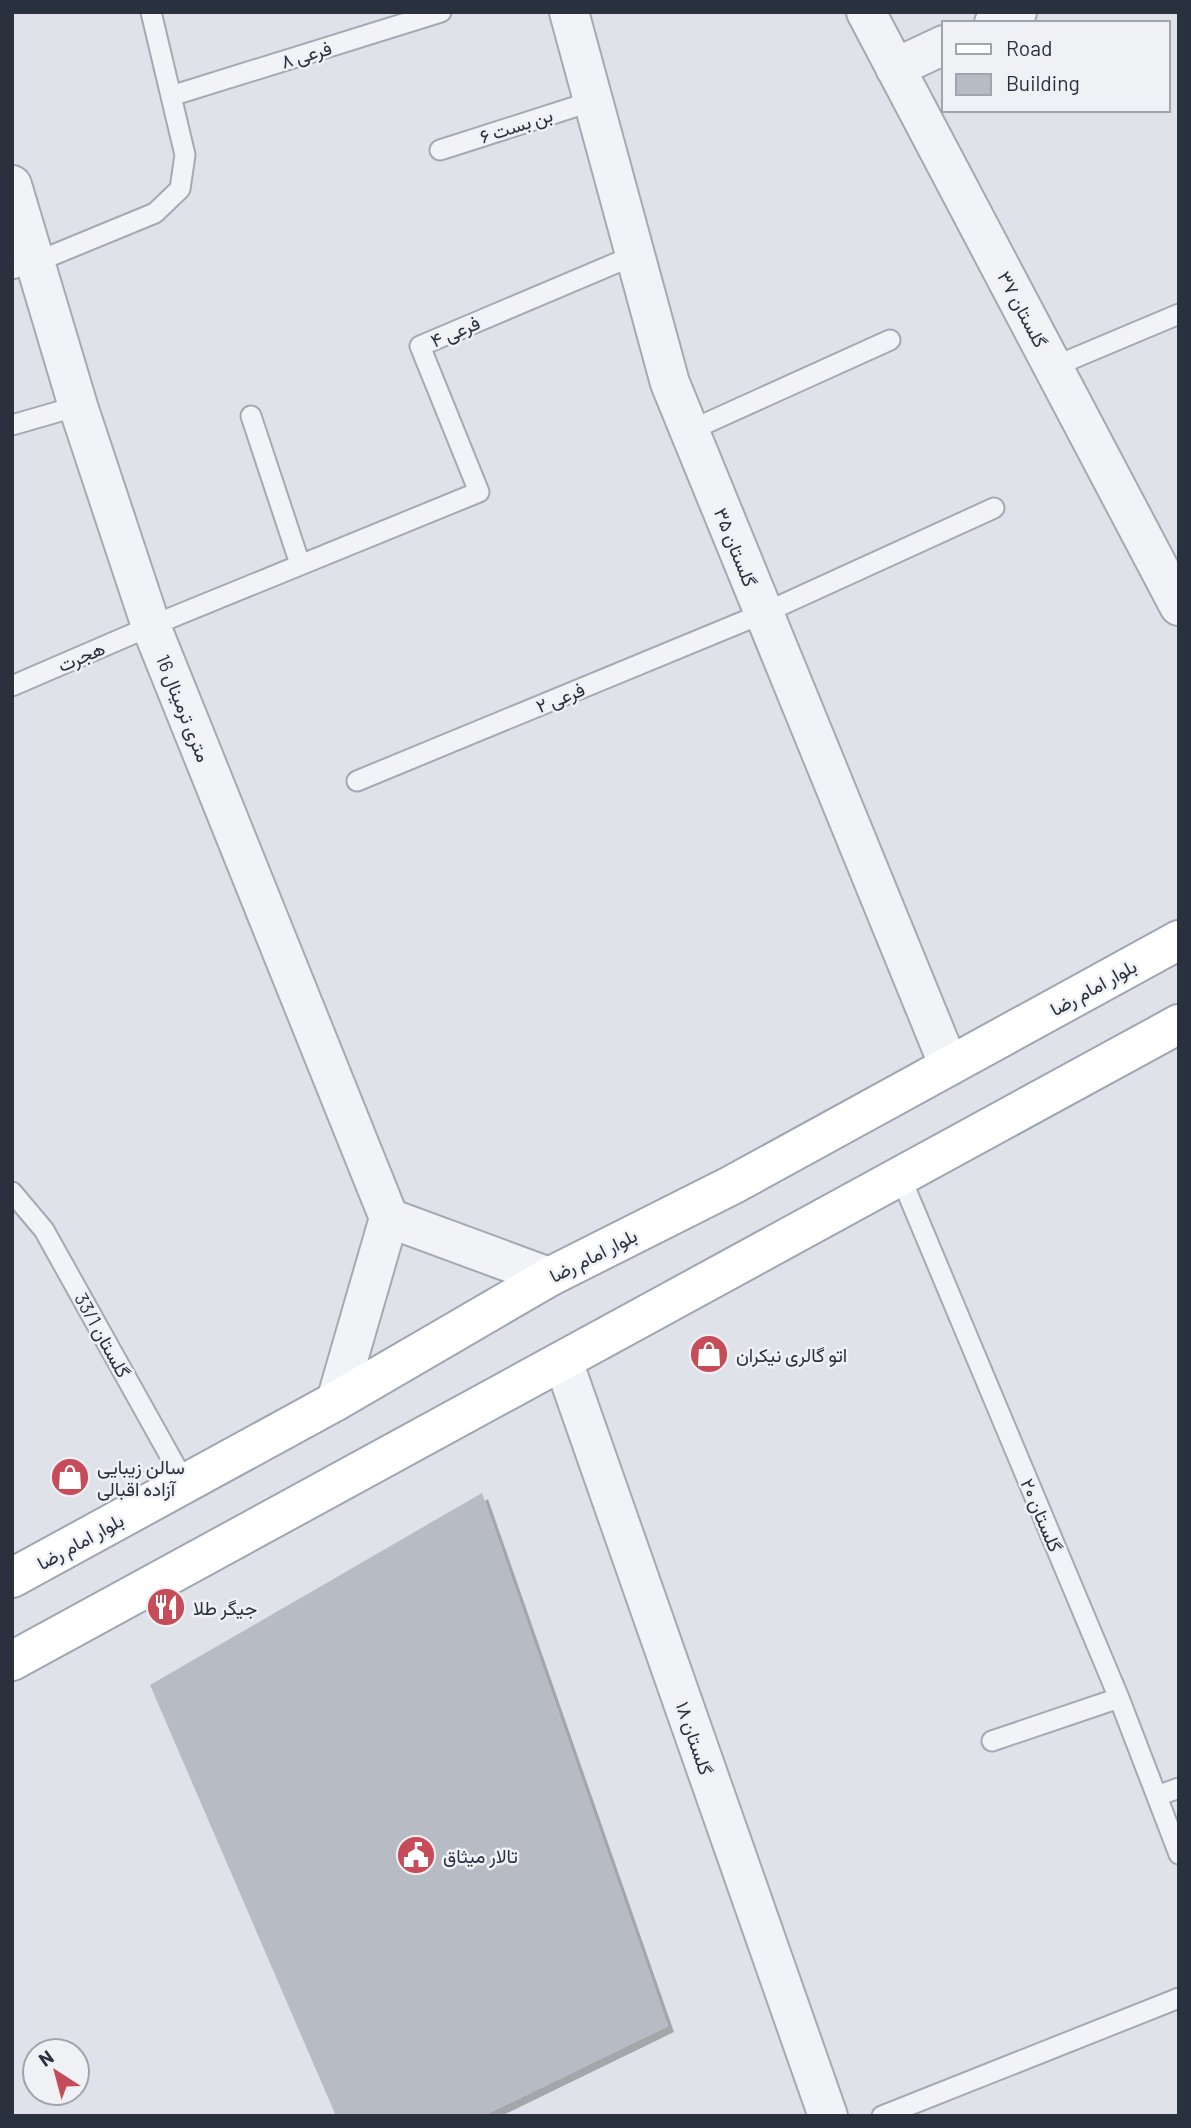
<svg xmlns="http://www.w3.org/2000/svg" width="1191" height="2128" font-family="Barlow,Vazirmatn,sans-serif">
<style>
.building{fill:#b7bbc4;filter:url(#shadow)}
.lines{fill:none;stroke-linecap:round;stroke-linejoin:round}
.service-casing{stroke:#a5a9b2;stroke-width:23}
.minor-casing{stroke:#a5a9b2;stroke-width:42}
.tertiary-casing{stroke:#a5a9b2;stroke-width:42}
.primary-casing{stroke:#9fa6b2;stroke-width:42}
.service{stroke:#f2f3f6;stroke-width:19}
.minor{stroke:#f2f3f6;stroke-width:38}
.tertiary{stroke:#f2f3f6;stroke-width:38}
.primary{stroke:#fff;stroke-width:38}
.labels{text-anchor:middle;dominant-baseline:central;stroke-width:5;stroke-linejoin:round;paint-order:stroke}
.street-label{font-size:19px;fill:#29303e;stroke:#eff1f5}
.poi-label{font-size:19px;fill:#29303e;stroke:#eff1f5;text-anchor:start}
</style>
<defs>
<filter id="shadow"><feDropShadow dx="6" dy="6" stdDeviation="0" flood-color="#0004"/></filter>
</defs>
<rect width="100%" height="100%" fill="#dfe2e8"/>
<path class="building" d="M482,1493L668,2026L483,2116H336L150,1685Z"/>
<g class="lines">
<g class="service-casing">
<path id="service" d="M171,96L441,12
M440,150L593,101
M12,269L36,262L155,213L180,189L185,155L151,12
M1053,367L1179,314
M251,416L300,564
M12,425L78,406
M689,431L890,340
M12,686L151,626L479,492L420,346L635,255
M357,781L764,613L994,508
M901,1178L1119,1698L1179,1854
M12,1192L44,1230L185,1483
M992,1741L1119,1698
M1157,1796L1179,1788
M882,2116L1179,1998"/>
</g>
<g class="minor-casing">
<path id="minor" d="M569,12L670,383L949,1066
M866,12L1179,606
M994,23L1017,12
M895,68L944,45
M563,1361L828,2116"/>
</g>
<g class="tertiary-casing">
<path id="tertiary" d="M12,185L78,406L151,626L389,1218
M389,1218L549,1277
M336,1401L389,1218"/>
</g>
<g class="primary-casing">
<path id="primary" d="M12,1578L336,1401L549,1277L732,1185L1179,940
M12,1661L1179,1024"/>
</g>
<use href="#service" class="service"/>
<use href="#minor" class="minor"/>
<use href="#tertiary" class="tertiary"/>
<use href="#primary" class="primary"/>
</g>
<defs>
<g id="shop-disc" transform="scale(2.0125)"><circle r="9.5" fill="#c54c58" stroke="#eff1f5"/><path d="M-5-2.5h2.3a2.7 3.5 0 0 1 5.4 0H5L5.5 6h-11ZM-1.5-2.5h3a1.5 2.3 0 0 0-3 0Z" fill="#fff"/></g>
<g id="restaurant-disc" transform="scale(2.0125)"><circle r="9.5" fill="#c54c58" stroke="#eff1f5"/><path d="M-5-6h1v4h1v-4h1v4h1v-4h1v5L-1.5 .5V6h-2V.5L-5-1ZM5-6V6H3V1.5H1.5Q1.5-4 5-6Z" fill="#fff"/></g>
<g id="civic-disc" transform="scale(2.0125)"><circle r="9.5" fill="#c54c58" stroke="#eff1f5"/><path d="M-.6-6.5H3V-4.5H.6V-3L4-1V1h2V6H-6V1h2V-1L-.6-3ZM-1.2 2.5V6h2.4V2.5Z" fill="#fff"/></g>
</defs>
<g fill-rule="evenodd">
<use href="#shop-disc" x="709" y="1354"/>
<use href="#shop-disc" x="70" y="1477"/>
<use href="#restaurant-disc" x="166" y="1607"/>
<use href="#civic-disc" x="416" y="1855"/>
</g>
<g class="labels">
<g class="street-label">
<text transform="translate(306 54) rotate(-17)">فرعی ۸</text>
<text transform="translate(516 125) rotate(-18)">بن بست ۶</text>
<text transform="translate(1023 309) rotate(62)">گلستان ۳۷</text>
<text transform="translate(455 331) rotate(-23)">فرعی ۴</text>
<text transform="translate(736 547) rotate(68)">گلستان ۳۵</text>
<text transform="translate(81 656) rotate(-23)">هجرت</text>
<text transform="translate(560 697) rotate(-22)">فرعی ۲</text>
<text transform="translate(184 708) rotate(68)">16 متری ترمینال</text>
<text transform="translate(1093 987) rotate(-29)">بلوار امام رضا</text>
<text transform="translate(593 1255) rotate(-27)">بلوار امام رضا</text>
<text transform="translate(103 1335) rotate(61)">گلستان 33/1</text>
<text transform="translate(1042 1515) rotate(67)">گلستان ۲۰</text>
<text transform="translate(80 1541) rotate(-29)">بلوار امام رضا</text>
<text transform="translate(695 1738) rotate(71)">گلستان ۱۸</text>
</g>
<g class="poi-label">
<text x="736" y="1354">اتو گالری نیکران</text>
<text x="97" y="1466">سالن زیبایی<tspan x="97" dy="22">آزاده اقبالی</tspan></text>
<text x="193" y="1607">جیگر طلا</text>
<text x="443" y="1855">تالار میثاق</text>
</g>
</g>
<rect width="1191" height="2128" fill="none" stroke="#29303e" stroke-width="28"/>
<rect x="942" y="21" width="228" height="91" fill="#eff1f5" stroke="#a0a4ac" stroke-width="2"/>
<rect x="956" y="44" width="35" height="10" fill="#ffffff" stroke="#a0a4ac" stroke-width="2"/>
<text x="1006" y="56" font-size="21" fill="#29303e">Road</text>
<rect x="956" y="74" width="35" height="21" fill="#b7bbc4" stroke="#a0a4ac" stroke-width="2"/>
<text x="1006" y="91" font-size="21" fill="#29303e">Building</text>
<g transform="translate(56 2072) rotate(324)"><circle r="33" fill="#eff1f5" stroke="#a0a4ac" stroke-width="2"/>
<path d="M0-5L12 26L0 18L-12 26Z" fill="#c54c58"/>
<text y="-10" font-size="19" font-weight="bold" text-anchor="middle" fill="#29303e">N</text>
</g>
</svg>
